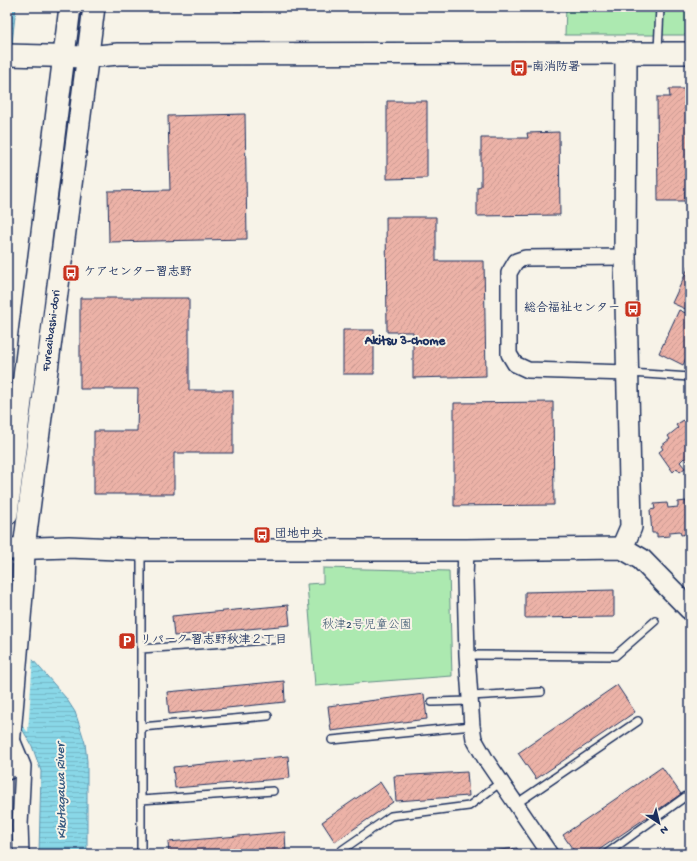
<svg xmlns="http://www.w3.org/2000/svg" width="697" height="861" font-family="'Gochi Hand','Klee One',sans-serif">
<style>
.park{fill:#ace9b0;stroke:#648c87}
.water{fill:url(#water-rules);stroke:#5d94b0}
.pier{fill:#f7f3e8}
.building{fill:url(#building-hatch);stroke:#1b2f5e}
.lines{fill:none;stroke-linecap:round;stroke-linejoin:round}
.lane-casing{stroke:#1b2f5e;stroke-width:10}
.street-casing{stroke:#1b2f5e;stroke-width:18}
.secondary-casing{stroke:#1b2f5e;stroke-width:24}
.lane{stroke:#f7f3e8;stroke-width:7}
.street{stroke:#f7f3e8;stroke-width:15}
.secondary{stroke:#f7f3e8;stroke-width:21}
.labels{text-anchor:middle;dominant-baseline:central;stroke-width:4;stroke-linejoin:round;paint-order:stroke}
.poi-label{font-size:12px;font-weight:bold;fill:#1b2f5e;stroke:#f7f3e8;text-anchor:start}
.street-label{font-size:12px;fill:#1b2f5e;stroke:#f7f3e8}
.park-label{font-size:12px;fill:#38546e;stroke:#f7f3e8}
.neighbourhood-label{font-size:13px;font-weight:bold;fill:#1b2f5e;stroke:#f7f3e8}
.water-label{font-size:13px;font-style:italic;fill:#365980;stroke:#f7f3e8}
</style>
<defs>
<pattern id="water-rules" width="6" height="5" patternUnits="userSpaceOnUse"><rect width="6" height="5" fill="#89d7e7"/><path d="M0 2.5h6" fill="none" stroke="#76b9c9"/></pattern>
<pattern id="building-hatch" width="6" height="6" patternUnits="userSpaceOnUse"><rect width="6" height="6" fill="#ecb2a7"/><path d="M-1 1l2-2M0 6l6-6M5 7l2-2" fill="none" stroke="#ca9992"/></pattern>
</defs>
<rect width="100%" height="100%" fill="#f7f3e8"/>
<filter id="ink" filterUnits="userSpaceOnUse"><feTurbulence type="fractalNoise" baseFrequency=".025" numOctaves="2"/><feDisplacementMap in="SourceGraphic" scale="8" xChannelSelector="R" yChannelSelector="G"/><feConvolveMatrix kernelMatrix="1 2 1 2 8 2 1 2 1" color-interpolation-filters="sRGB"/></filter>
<g filter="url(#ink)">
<path class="park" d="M566,7H690V35H565Z
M323,568L449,571L452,676L315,686L307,584L323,583Z"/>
<path class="water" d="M7,7H16L7,88Z
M7,630L66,698L75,712L80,727L85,743L87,761V854H39L41,771L32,746L18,722Z"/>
<path class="pier" d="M7,628L33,656L28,732L7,710Z"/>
<path class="building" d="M234,7H262L263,11H234Z
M669,89H690V191H685V201H658L657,97H670Z
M387,101H427V178L387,179Z
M245,114L247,239L109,242L108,191L170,190L168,116Z
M559,132L560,215L477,216V187L481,186V138H528L527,133Z
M386,217H436V261H484L486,376L413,378V332H387Z
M690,264V311L672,303Z
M80,298H189V390H233V453H174V494H94V431H137L138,389H80Z
M679,310L690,315V350L683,365L659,353Z
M343,330H374V374H343Z
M553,402L554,505L454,506V403Z
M688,417L690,419V449L688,451L690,453V459L687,461L684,458L680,462L685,468L680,472L677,468L673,472L659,452L663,449L661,446L670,439L668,436L678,428L676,425Z
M686,501L688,534L681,535L680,531L670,532V536L657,537V533H652L650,510L655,509L654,504L667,503L668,508L678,507V502Z
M614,590V617L525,618V592Z
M288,605L290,625L174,636L172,616Z
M284,681L285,702L169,714L167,692Z
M617,685L635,712L536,779L518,753Z
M424,694L427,719L331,731L328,706Z
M288,756L290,778L175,788L173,767Z
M662,767L681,794L593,854H576L563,835Z
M467,772L469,796L396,801L394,776Z
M380,782L393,802L335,842L322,822Z
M285,832L286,854H169L168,842Z
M517,848L518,854H465Z"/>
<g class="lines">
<g class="lane-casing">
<path id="lane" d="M658,51L660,7
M630,373L690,377
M141,649L280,639
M467,655L615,656L655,621
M470,696L541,692
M432,702L470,701
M141,727L268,716
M332,740L472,726
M141,800L273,791
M516,804L638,721
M342,850L391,816L469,806L501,782
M141,854V552
M606,854L689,794"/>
</g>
<g class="street-casing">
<path id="street" d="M625,257L525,258L516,261L509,273V354L515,364L528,370L628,373
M466,550L465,579L467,655L472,726L474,739L486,760L550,854
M11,737L23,766L20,825L21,854"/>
</g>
<g class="secondary-casing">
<g id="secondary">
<path d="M7,55L87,57L118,54L690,53"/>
<path d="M7,514L70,7"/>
<path d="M622,548L631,527L625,257L626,53"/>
<path d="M7,549L69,547L141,550H466L622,548L641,559L690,609"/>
<path id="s1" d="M7,769L23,583L24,548L94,7"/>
</g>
</g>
<use href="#lane" class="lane"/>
<use href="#street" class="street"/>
<use href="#secondary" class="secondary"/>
</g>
</g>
<defs>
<g id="bus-square" transform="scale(0.9)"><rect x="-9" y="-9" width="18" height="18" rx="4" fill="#c8321e" stroke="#f7f3e8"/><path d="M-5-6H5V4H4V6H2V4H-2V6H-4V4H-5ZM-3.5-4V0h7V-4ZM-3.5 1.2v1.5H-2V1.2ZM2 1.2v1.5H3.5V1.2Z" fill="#fff"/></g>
<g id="parking-square" transform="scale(0.9)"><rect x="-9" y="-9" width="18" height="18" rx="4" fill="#c8321e" stroke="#f7f3e8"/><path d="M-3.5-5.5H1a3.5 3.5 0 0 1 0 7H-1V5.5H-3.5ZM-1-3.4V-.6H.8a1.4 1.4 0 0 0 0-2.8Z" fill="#fff"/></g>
</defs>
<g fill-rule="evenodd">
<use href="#bus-square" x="519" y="68"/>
<use href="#bus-square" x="71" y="273"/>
<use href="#bus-square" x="633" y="309"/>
<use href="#bus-square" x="262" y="535"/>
<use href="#parking-square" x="127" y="641"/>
</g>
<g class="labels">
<g class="poi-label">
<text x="532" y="68">南消防署</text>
<text x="84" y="273">ケアセンター習志野</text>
<text x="620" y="309" text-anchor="end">総合福祉センター</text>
<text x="275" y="535">団地中央</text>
<text x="140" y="641">リパーク 習志野秋津２丁目</text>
</g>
<g class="street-label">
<text stroke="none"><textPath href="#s1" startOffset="441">Fureaibashi-dori</textPath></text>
</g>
<g class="park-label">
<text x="367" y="626">秋津2号児童公園</text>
</g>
<g class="neighbourhood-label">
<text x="405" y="341">Akitsu 3-chome</text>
</g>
<g class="water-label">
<text transform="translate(62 791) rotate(-91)">Kikutagawa River</text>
</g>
</g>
<rect width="697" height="861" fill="none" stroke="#f7f3e8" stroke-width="24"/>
<rect x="12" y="12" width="673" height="837" fill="none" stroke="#1b2f5e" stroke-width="1.5" filter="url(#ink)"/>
<g transform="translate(659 823) rotate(145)" stroke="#f7f3e8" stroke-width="3" paint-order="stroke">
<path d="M0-3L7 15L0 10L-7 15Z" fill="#1b2f5e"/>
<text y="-6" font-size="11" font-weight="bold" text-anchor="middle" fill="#1b2f5e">N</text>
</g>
</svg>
